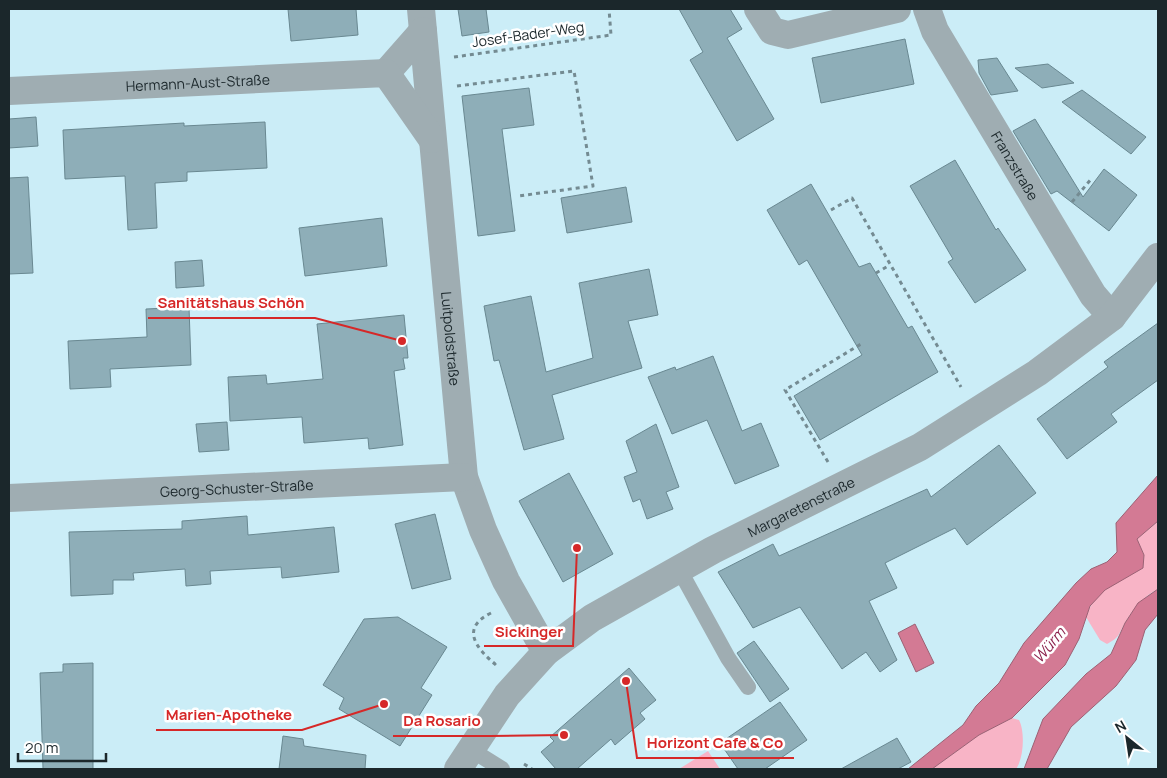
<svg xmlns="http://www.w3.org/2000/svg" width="1167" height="778" font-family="Manrope,sans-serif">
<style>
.green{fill:#f8b4c6}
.water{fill:#d37a94;stroke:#9c6174}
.building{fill:#8eaeb8;stroke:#698891}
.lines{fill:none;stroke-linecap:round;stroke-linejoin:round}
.path{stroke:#748b92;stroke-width:3;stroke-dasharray:4 4;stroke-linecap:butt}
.lane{stroke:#9fadb2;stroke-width:16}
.street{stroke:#9fadb2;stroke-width:28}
.labels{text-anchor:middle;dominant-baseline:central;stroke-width:5;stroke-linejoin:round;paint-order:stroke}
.street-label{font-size:14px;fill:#1b272b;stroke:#fff}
.water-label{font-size:15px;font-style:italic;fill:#8b224c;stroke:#fff}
.leader{fill:none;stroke:#d62828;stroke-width:2}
.callout-dot{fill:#d62828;stroke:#fff;stroke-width:2}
.callout-label{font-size:15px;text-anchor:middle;font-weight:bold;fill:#d62828;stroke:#fff;stroke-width:5;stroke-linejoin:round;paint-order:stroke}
</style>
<rect width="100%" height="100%" fill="#cbedf7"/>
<path class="green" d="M1158,521V589C1144,596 1133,609 1125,623C1118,635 1120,637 1107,644L1100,640L1086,617C1094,591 1120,580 1143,568L1144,555L1137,539Z
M1012,718L1019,720C1025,731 1024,758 1016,769H932L979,735Z
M708,751L720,769H679Z"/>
<path class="water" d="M1158,475V521L1137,539L1144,555L1143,568L1105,590L1090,606L1079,639L1065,665L1012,718L979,735L932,769H908L963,725L976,706L999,683L1024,643L1076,583L1091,569L1107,562L1117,552L1116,523Z
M1158,589V614L1145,630L1136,660L1116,686L1071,727L1047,769H1024L1043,719L1086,674L1111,654L1125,623L1138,603Z
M915,624L934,663L916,672L898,633Z"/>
<path class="building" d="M288,9H356L358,35L291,41Z
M458,9H486L489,32L462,36Z
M679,9H730L742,29L727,38L774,119L737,141L690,60L703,52Z
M905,39L914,84L821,103L812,58Z
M997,58L1018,91L991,95L979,73L978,60Z
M1048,64L1074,83L1042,88L1015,68Z
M529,88L534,125L502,129L515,231L478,236L462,96Z
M1082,90L1146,137L1131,154L1062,102Z
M36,117L38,146L9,148V119Z
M1035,119L1083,197L1104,169L1137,195L1109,231L1057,191L1051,194L1013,131Z
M265,122L267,168L187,172V181L155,183L157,228L128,230L125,176L65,179L63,130L184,123V126Z
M955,160L996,230L998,228L1026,270L975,303L948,262L953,259L910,186Z
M28,177L33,273L9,274V178Z
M811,184L859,267L870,263L908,328L912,326L938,372L820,440L794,396L862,355L807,260L799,265L767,210Z
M626,187L632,222L567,233L561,198Z
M382,218L387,266L305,276L299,228Z
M202,260L204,286L176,288L175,262Z
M649,269L658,315L628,321L642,368L552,395L564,439L524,450L499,360L494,361L484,306L531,296L546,372L593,358L579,283Z
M189,307L191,365L110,369L111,387L70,389L68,341L147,337L146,309Z
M404,315L408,358H403L405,369L394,371L403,445L369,449L368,438L304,443L302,417L230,421L228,377L266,375L267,384L323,379L317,324Z
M1158,323V380L1111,414L1117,422L1067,459L1037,419L1108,367L1104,362Z
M713,356L742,431L761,423L779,466L735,484L707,420L672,434L648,377L675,367L676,370Z
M227,422L229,450L199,452L196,424Z
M656,424L679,487L666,492L673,509L647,519L640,499L633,502L624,477L637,472L626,441Z
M999,445L1036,493L967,545L955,528L885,563L897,588L869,601L897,660L880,672L866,652L842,669L800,607L753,628L718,572L773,544L779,556L927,489L931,497Z
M569,473L613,554L563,582L519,501Z
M435,514L451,579L412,589L395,524Z
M247,516L248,535L334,527L339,572L282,578L281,567L210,571L211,584L186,586L185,569L133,573L134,580H113V594L71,596L69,532L182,529V521Z
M398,617L447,647L421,688L432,695L400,746L339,709L344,698L323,685L364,619Z
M754,641L789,689L770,702L737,653Z
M93,663V769H43L40,673L63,672V664Z
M629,668L656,700L640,713L645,719L615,745L611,739L577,769H556L541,752L554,741L550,737Z
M780,702L807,740L765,769H738L720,743Z
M283,736L303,739L304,746L366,755L365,769H279Z
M897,738L911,762L898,769H841Z"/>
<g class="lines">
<path class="path" d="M454,57L611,35L609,9
M457,86L574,71L593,186L518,196
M1072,202L1092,178
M831,210L852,198L961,387
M876,273L890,265
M828,462L785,390L861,344
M491,613C460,628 476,648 495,664L493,665
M524,764L532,769"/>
<path class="lane" d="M679,569L728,658L748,687
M470,749L502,769"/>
<g class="street">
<path id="s1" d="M421,9L464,477L483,530L506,581L546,652"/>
<path d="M758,9L772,31L788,35L897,9"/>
<path id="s2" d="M927,9L935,31L1093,295L1112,317"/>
<path d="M386,73L423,31"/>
<path id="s3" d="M9,91L386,73L432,139"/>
<path id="s4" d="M9,498L464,477"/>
<path id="s5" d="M458,769L507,695L546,652L592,618L713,550L920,447L1037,373L1112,317L1158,257"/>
</g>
</g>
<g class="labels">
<g class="street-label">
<text transform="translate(528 34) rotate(-8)">Josef-Bader-Weg</text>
<text stroke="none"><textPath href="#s3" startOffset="189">Hermann-Aust-Straße</textPath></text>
<text stroke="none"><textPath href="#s2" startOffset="180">Franzstraße</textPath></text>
<text stroke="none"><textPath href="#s1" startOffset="331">Luitpoldstraße</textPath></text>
<text stroke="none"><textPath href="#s4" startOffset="228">Georg-Schuster-Straße</textPath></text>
<text stroke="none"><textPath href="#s5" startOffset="441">Margaretenstraße</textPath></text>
</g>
<g class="water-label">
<text transform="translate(1049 645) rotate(-50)">Würm</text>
</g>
</g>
<path class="leader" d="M402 341L315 318H148M577 548L573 646H484M384 704L302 730H156M564 735L490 736H393M626 681L637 758H794"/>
<g class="callout-dot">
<circle cx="402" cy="341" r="5"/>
<circle cx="577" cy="548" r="5"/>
<circle cx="384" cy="704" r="5"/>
<circle cx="564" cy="735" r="5"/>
<circle cx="626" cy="681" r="5"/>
</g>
<g class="callout-label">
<text x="231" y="308">Sanitätshaus Schön</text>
<text x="529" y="637">Sickinger</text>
<text x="229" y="720">Marien-Apotheke</text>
<text x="442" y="726">Da Rosario</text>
<text x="715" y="748">Horizont Cafe &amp; Co</text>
</g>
<rect width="1167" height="778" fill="none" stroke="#1b272b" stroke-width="20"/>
<g transform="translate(1127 738) rotate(330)" stroke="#ffffff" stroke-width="4" paint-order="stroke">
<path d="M0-4L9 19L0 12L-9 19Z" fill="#1b272b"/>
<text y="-8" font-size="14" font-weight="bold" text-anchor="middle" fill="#1b272b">N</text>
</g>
<path d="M18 753v8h88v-8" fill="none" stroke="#1b272b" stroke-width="2.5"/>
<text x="25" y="753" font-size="15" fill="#1b272b" stroke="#ffffff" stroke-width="4" paint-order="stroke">20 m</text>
</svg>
